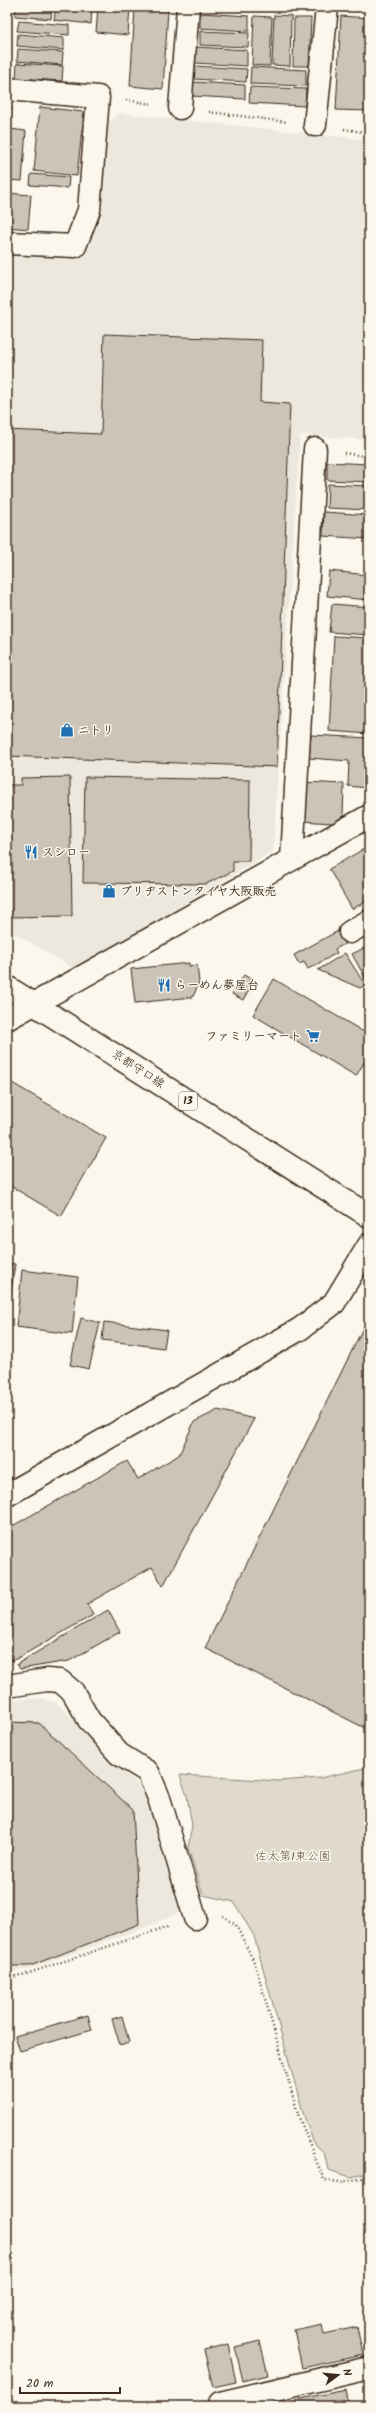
<svg xmlns="http://www.w3.org/2000/svg" width="376" height="2413" font-family="Kalam,'Klee One',sans-serif">
<style>
.built{fill:#ede8dd}
.green{fill:#dfd9ce;stroke:#8d8276}
.building{fill:#ccc4b9;stroke:#3b2a1e}
.lines{fill:none;stroke-linecap:round;stroke-linejoin:round}
.minor-casing{stroke:#3b2a1e;stroke-width:25}
.major-casing{stroke:#3b2a1e;stroke-width:25}
.path{stroke:#3b2a1e;stroke-width:2.5;stroke-dasharray:1 3;stroke-linecap:butt}
.minor{stroke:#fbf7ec;stroke-width:22}
.major{stroke:#fbf7ec;stroke-width:22}
.labels{text-anchor:middle;dominant-baseline:central;stroke-width:3;stroke-linejoin:round;paint-order:stroke}
.shield{fill:#fbf7ec;stroke:#75685c;stroke-width:1}
.shield-label{font-size:11px;font-weight:bold;fill:#3b2a1e}
.poi-label{font-size:12px;font-weight:bold;fill:#3b2a1e;stroke:#fbf7ec;text-anchor:start}
.street-label{font-size:12px;fill:#3b2a1e;stroke:#fbf7ec}
.park-label{font-size:12px;fill:#64564a;stroke:#fbf7ec}
</style>
<rect width="100%" height="100%" fill="#fbf7ec"/>
<filter id="ink" filterUnits="userSpaceOnUse"><feTurbulence type="fractalNoise" baseFrequency=".025" numOctaves="2"/><feDisplacementMap in="SourceGraphic" scale="8" xChannelSelector="R" yChannelSelector="G"/><feConvolveMatrix kernelMatrix="1 2 1 2 8 2 1 2 1" color-interpolation-filters="sRGB"/></filter>
<g filter="url(#ink)">
<path class="built" d="M120,113L369,140V440L300,435L273,851L77,970L7,929V254L77,257L101,221L108,122Z
M40,1698L57,1703L151,1798L186,1910L141,1929L27,1970L7,1972V1700Z"/>
<path class="green" d="M369,1767V2173L351,2177L328,2170L324,2152L314,2144L304,2116L254,1936L234,1902L203,1895L188,1848L192,1825L187,1796L180,1775L279,1781L320,1778Z"/>
<path class="building" d="M16,7H52L51,19L15,16Z
M56,7H92L91,24L54,20Z
M98,7H130L128,35L96,32Z
M135,8L168,10L163,89L130,86Z
M200,13L249,16V31L200,28Z
M274,15L291,16L290,66L272,65Z
M254,16L272,17L270,66L252,65Z
M341,16L369,18V111L336,110Z
M294,18H311L309,66H293Z
M19,21L69,25V35L17,31Z
M200,31L249,33L248,47L200,45Z
M18,34L64,38V50L17,46Z
M196,47L247,50V66L195,63Z
M18,49L63,52L62,65L17,61Z
M17,63L63,66L62,81L16,78Z
M194,66L247,69L246,82L193,79Z
M251,67L306,70V86L250,84Z
M192,82L245,85V99L191,96Z
M250,87L306,89L305,106L249,103Z
M7,106L12,107L10,129L26,131L22,181L7,180Z
M40,107L84,112L77,176L34,171Z
M31,174L69,177L68,188L30,185Z
M7,193L31,195L28,229L7,227Z
M104,334L262,340L260,402L290,404L277,767L7,756V430L101,434Z
M327,462L369,464V482L327,480Z
M328,484L369,486V510L327,508Z
M324,512L369,515V539L323,536Z
M329,571L369,575V600L327,596Z
M332,604L369,607V635L329,632Z
M334,636L369,638V734L329,731Z
M311,735L369,738L367,788L348,786L349,761L309,758Z
M70,777L72,916L7,917V785H21V778Z
M85,777L250,780L249,861H233V871L206,884L83,883Z
M303,782L344,784L343,816L333,823L301,821Z
M369,846V900L352,909L329,869Z
M338,931L345,944L335,949L337,953L308,969L304,962L299,964L294,955Z
M366,947L369,953V985L352,954Z
M345,953L365,985L360,988L318,970Z
M189,963V966L197,965L199,982L193,997L135,1003L131,969Z
M244,975L254,981L243,1000L232,994Z
M274,979L369,1035V1054L356,1076L253,1015Z
M7,1080L106,1138L61,1216L7,1184Z
M7,1263L15,1264L7,1323Z
M22,1270L78,1277L72,1334L16,1327Z
M369,1316V1730L205,1648Z
M81,1318L100,1323L89,1369L70,1365Z
M104,1322L167,1330L164,1348L102,1340Z
M218,1410L254,1419L163,1586L152,1567L87,1604L93,1615L16,1659L7,1661V1529L127,1461L138,1479L179,1455L194,1422Z
M108,1610L120,1632L69,1661L20,1669L17,1664Z
M7,1722L39,1723L133,1810L139,1924L30,1966H7Z
M88,2015L92,2030L20,2051L15,2036Z
M122,2016L129,2042L120,2045L112,2019Z
M322,2324L324,2334L357,2327L363,2355L302,2368L294,2330Z
M260,2341L268,2375L243,2381L235,2347Z
M228,2344L236,2382L213,2387L204,2350Z
M346,2390L349,2406H296L295,2400Z
M291,2402L292,2406H273Z"/>
<g class="lines">
<g class="minor-casing">
<path id="minor" d="M7,89L98,97L89,210L75,246L7,243
M180,108L188,7
M315,125L327,7
M292,859L315,449
M350,932L369,921
M7,1019L369,816
M7,1495L300,1329L334,1303L369,1245
M7,1686L47,1680L60,1681L73,1692L89,1720L119,1754L148,1772L159,1798L195,1918
M220,2403L369,2368"/>
</g>
<g class="major-casing">
<path id="major" d="M7,987L369,1216"/>
</g>
<path class="path" d="M126,100L152,104
M209,112L287,122
M344,129L369,133
M344,453L369,457
M223,1916L236,1925L255,1964L299,2117L324,2180L340,2182L369,2177
M7,1978L26,1974L169,1926"/>
<use href="#minor" class="minor"/>
<use href="#major" class="major"/>
</g>
</g>
<defs>
<g id="shop-bare" transform="scale(1.08)"><path d="M-5-2.5h2.3a2.7 3.5 0 0 1 5.4 0H5L5.5 6h-11ZM-1.5-2.5h3a1.5 2.3 0 0 0-3 0Z" fill="#1f6fb2" stroke="#fbf7ec" stroke-width="2.5" paint-order="stroke"/></g>
<g id="restaurant-bare" transform="scale(1.08)"><path d="M-5-6h1v4h1v-4h1v4h1v-4h1v5L-1.5 .5V6h-2V.5L-5-1ZM5-6V6H3V1.5H1.5Q1.5-4 5-6Z" fill="#1f6fb2" stroke="#fbf7ec" stroke-width="2.5" paint-order="stroke"/></g>
<g id="supermarket-bare" transform="scale(1.08)"><path d="M-6-5.5h2.5l.6 2H6L4.5 2H-2.5L-4.4-4H-6ZM-1.5 3.2a1.3 1.3 0 1 0 .1 0ZM3 3.2a1.3 1.3 0 1 0 .1 0Z" fill="#1f6fb2" stroke="#fbf7ec" stroke-width="2.5" paint-order="stroke"/></g>
</defs>
<g fill-rule="evenodd">
<use href="#shop-bare" x="67" y="730"/>
<use href="#restaurant-bare" x="31" y="852"/>
<use href="#shop-bare" x="109" y="891"/>
<use href="#restaurant-bare" x="164" y="985"/>
<use href="#supermarket-bare" x="313" y="1036"/>
</g>
<g class="labels">
<rect class="shield" x="179" y="1092" width="18" height="18" rx="3"/>
<g class="shield-label">
<text x="188" y="1101">13</text>
</g>
<g class="poi-label">
<text x="78" y="730">ニトリ</text>
<text x="42" y="852">スシロー</text>
<text x="120" y="891">ブリヂストンタイヤ大阪販売</text>
<text x="175" y="985">らーめん夢屋台</text>
<text x="302" y="1036" text-anchor="end">ファミリーマート</text>
</g>
<g class="street-label">
<text transform="translate(138 1069) rotate(33)">京都守口線</text>
</g>
<g class="park-label">
<text x="293" y="1856">佐太第1東公園</text>
</g>
</g>
<rect width="376" height="2413" fill="none" stroke="#fbf7ec" stroke-width="24"/>
<rect x="12" y="12" width="352" height="2389" fill="none" stroke="#3b2a1e" stroke-width="1.5" filter="url(#ink)"/>
<g transform="translate(338 2375) rotate(74)" stroke="#fbf7ec" stroke-width="3" paint-order="stroke">
<path d="M0-3L7 15L0 10L-7 15Z" fill="#3b2a1e"/>
<text y="-6" font-size="11" font-weight="bold" text-anchor="middle" fill="#3b2a1e">N</text>
</g>
<path d="M20 2387v6h100v-6" fill="none" stroke="#3b2a1e" stroke-width="2"/>
<text x="26" y="2387" font-size="12" fill="#3b2a1e" stroke="#fbf7ec" stroke-width="3" paint-order="stroke">20 m</text>
</svg>
